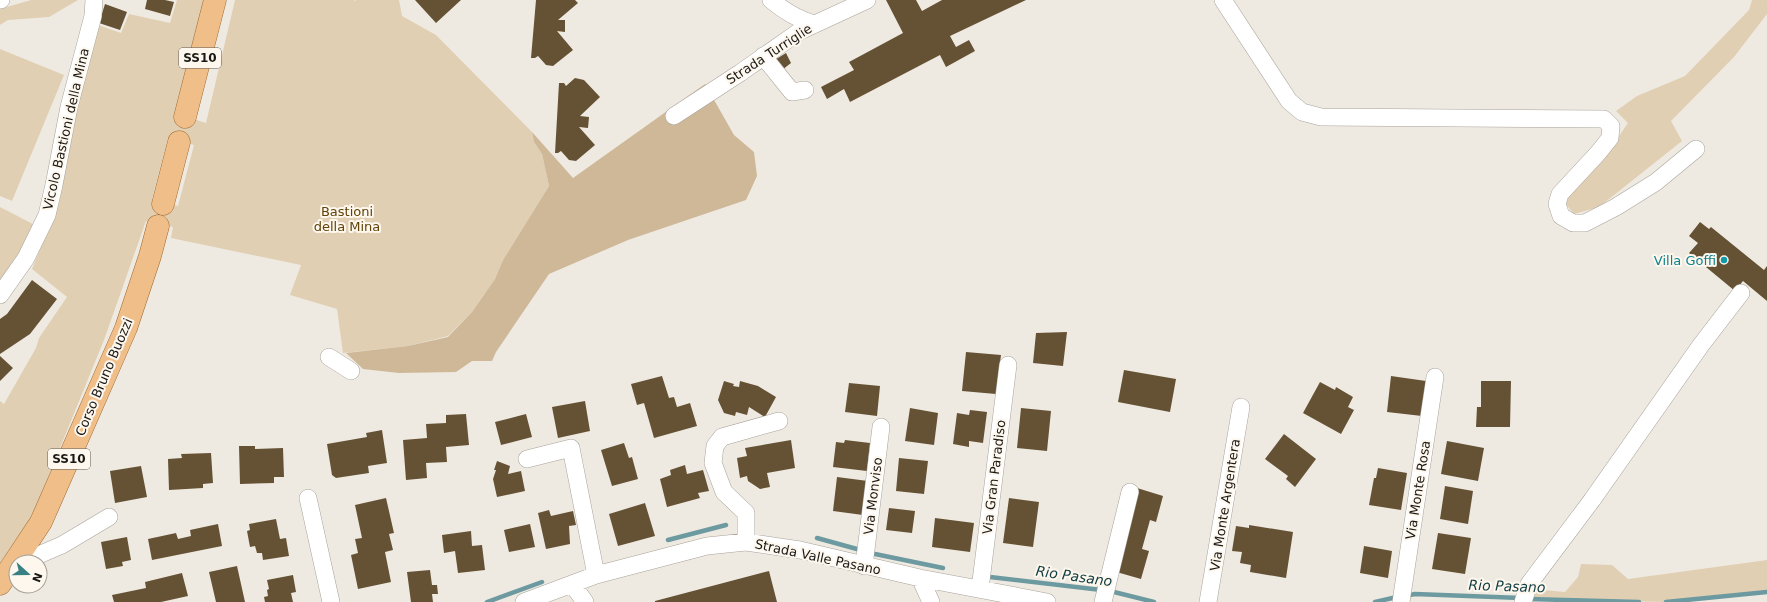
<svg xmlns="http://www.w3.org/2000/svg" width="1767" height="602" font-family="'DejaVu Sans',sans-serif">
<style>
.green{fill:#e1cfb3;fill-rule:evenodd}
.forest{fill:#ceb898}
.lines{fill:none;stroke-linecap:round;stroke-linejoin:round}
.stream{stroke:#6c9aa0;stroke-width:4.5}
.building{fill:#655235}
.minor-casing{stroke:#a8a39a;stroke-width:18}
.major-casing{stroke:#9f682d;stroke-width:23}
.minor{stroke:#fff;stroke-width:17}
.major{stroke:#f0be89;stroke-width:22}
.culture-dot{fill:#0f9aa8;stroke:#fdf7ee;stroke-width:1.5}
.labels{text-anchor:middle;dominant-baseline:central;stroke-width:4;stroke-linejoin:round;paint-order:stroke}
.shield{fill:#fdf7ee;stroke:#5e5b56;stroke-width:1}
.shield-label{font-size:12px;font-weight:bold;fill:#1a1815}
.street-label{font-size:13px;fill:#1a1815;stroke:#fdf7ee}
.park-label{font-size:13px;fill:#614308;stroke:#fdf7ee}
.culture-label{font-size:13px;fill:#0d838f;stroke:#fdf7ee;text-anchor:end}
.water-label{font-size:14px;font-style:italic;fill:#103d42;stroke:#fdf7ee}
</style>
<rect width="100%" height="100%" fill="#efeae1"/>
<path class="green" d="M31,0H78L49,17L8,20L0,25V9Z
M177,0H207L175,113L206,123L235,0H354L355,1L356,0H399L402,16L436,35L532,132L534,142L542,154L549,186L503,260L495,279L472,312L448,336L408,346L343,353L337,309L290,295L301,265L171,238L173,227L146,221L104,340L31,519L0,563V401L4,404L36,348L39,338L67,297L32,269L59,204L68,146L98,25L121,33L129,14L170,23ZM168,138L194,145L178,206L152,199Z
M1752,0H1767V14L1734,57L1671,121L1682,141L1599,207L1574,214L1565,203L1568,194L1600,164L1628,123L1616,111L1637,96L1685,76L1749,10Z
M0,49L64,75L12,201L0,196Z
M0,207L31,223L35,227L0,285Z
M1767,560V592L1666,602L1529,599L1532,589L1565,592L1578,577L1581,564L1612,565L1628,579Z"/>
<path class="forest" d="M705,84L734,135L754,152L757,176L746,200L628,240L549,274L496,352L492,361H472L456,372L399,373L363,369L346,353L408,346L448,337L472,312L495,279L503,260L549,186L542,154L534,142L532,132L573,178Z"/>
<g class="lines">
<path class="stream" d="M817,538L875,554L943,568
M668,540L726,525
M990,577L1110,591L1154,602
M1405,596L1415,594L1521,598
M1528,599L1639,602
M487,602L542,582
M1375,602L1397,597
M1666,602L1767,592"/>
</g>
<path class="building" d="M147,0H165L174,2L170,16L145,9Z
M415,0H461L436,23Z
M536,0H575L578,3L558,20H565V32L557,31L573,50L553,66L546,65L538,56L535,58H531Z
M886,0H916L922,11L942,0H1026L950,36L956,47L969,40L975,51L946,67L940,55L850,102L844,89L827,99L821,87L854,70L849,62L903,33Z
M105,4L127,12L120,30L99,23Z
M786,53L791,63L782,70L773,61Z
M575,78L584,80L600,97L580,116L589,117L588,128L579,127L595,145L576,161L569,160L561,151L558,153H555L559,83H564L566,86Z
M1700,222L1709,229L1711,227L1764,270L1767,266V301L1743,281L1735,291L1689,253L1698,243L1689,236Z
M32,280L57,299L30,334L0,354V319L7,314Z
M1067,332L1063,366L1033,363L1036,333Z
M966,352L1001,355L996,394L962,391Z
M0,356L13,368L0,381Z
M1124,370L1176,379L1170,412L1118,402Z
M662,376L669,398L674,397L677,407L690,403L697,426L654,438L644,403L637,405L631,384Z
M1391,376L1426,381L1422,416L1387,412Z
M724,381L734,384L733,386L739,387L740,381L758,386L776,397L765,417L749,407L747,415L736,412L735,416L724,413L718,400Z
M1481,381H1511L1510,427H1476L1477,407H1481Z
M1320,382L1335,390L1336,387L1353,397L1348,407L1354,410L1341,434L1303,413Z
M849,383L880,386L877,416L845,412Z
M585,401L590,431L558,438L552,407Z
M910,408L938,413L934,445L905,441Z
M1021,408L1051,411L1047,451L1017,448Z
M970,410L987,412L983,443L969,441V447L953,444L957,413L969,415Z
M466,414L469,445L446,447L447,462L426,463L427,478L406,480L403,440L427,438L426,424L446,423V415Z
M526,414L532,437L501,445L495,422Z
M382,430L387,463L368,466L369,473L336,478L332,475L327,444L367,437L366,433Z
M1284,434L1316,459L1295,487L1286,479L1288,476L1265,459Z
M791,440L795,468L767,473L770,487L760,489L748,481L747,476L740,478L737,458L747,456L745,448Z
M845,440L870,443L867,471L833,467L836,442L844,443Z
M1447,441L1484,448L1478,481L1441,474Z
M624,443L629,458L632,457L638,479L612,486L601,450Z
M239,446H255V449L283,448L284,477H274V483L240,484Z
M211,453L213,483L203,484V488L169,490L168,459L182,458L181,454Z
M899,458L928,461L924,494L896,491Z
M497,461L510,466L508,474L521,471L525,491L497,497L493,479L496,470H494Z
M685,465L687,474L703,470L709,491L698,493L700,498L667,507L660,479L671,475L670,470Z
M141,466L147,497L115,503L110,471Z
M1378,468L1407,473L1401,510L1369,505L1374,478H1376Z
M837,477L868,481L863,515L833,511Z
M1445,486L1473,491L1468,524L1440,519Z
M1137,488L1163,496L1156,522L1150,520L1142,549L1149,551L1141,579L1113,571Z
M386,498L394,533L389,534L393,550L385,552L391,582L358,589L351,555L358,553L355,539L362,538L355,505Z
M1009,498L1039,502L1033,547L1003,543Z
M645,503L655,536L618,546L609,514Z
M889,508L915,511L912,533L886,530Z
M549,510L551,516L573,511L576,525L569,526L570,544L546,549L538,513Z
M935,518L974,523L970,552L932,547Z
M276,519L280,539L286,538L289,556L263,560L262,553H257L255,546L250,547L247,531L250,530L249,524Z
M218,524L222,546L152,560L148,539L176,533L178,539L191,536L190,530Z
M530,524L535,547L509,552L504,530Z
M1249,525L1293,532L1286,578L1250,572L1251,565L1240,563L1242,552L1232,551L1236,526L1249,528Z
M471,531L472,546L482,545L485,570L458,573L455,551L444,553L442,535Z
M1438,533L1471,538L1465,574L1432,569Z
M127,537L131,560L122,562L123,566L106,569L101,542Z
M1364,546L1392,551L1388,578L1360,573Z
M237,566L245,602H216L209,572Z
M430,570L432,585H437L438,594H432L433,602H411L407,572Z
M769,571L777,602H655V601Z
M182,573L188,596L161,602H114L112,595L146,588L145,582Z
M293,575L296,592L291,593L293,602H265L264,597L268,596L267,590L269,589L267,580Z"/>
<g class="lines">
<g class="minor-casing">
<path id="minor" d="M0,0H1
M771,0C784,11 797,19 814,24
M1223,0L1289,101L1302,112L1321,117L1604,119L1611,126L1610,138L1598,153L1560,194L1557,204L1561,216L1573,223H1585L1616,207L1656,182L1696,149
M763,56L792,92L805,90
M674,116L740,73L800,31L867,0
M0,295L26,258L47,215L54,185L69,107L93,16L94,0
M329,357L351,371
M527,459L571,448L596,575
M308,498L331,602
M746,542V513L724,492L713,463L715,446L722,437L779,421
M19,556L34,557L62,545L109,517
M864,566L881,427
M920,578L931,602
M572,584L585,602
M980,589L1008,365
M524,602L596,575L707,546L746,542L800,550L920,578L1047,602
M1103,602L1130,492
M1208,602L1241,407
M1401,602L1435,377
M1523,602L1529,584L1592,500L1701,345L1741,293"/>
</g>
<g class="major-casing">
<path id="major" d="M185,117L215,0
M163,204L179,142
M0,584L41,522L126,328L150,256L158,226"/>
</g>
<use href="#minor" class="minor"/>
<use href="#major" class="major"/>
</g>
<circle class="culture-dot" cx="1724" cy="260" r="4"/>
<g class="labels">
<g class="shield">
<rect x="179" y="48" width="42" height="20" rx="3"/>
<rect x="48" y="449" width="42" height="20" rx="3"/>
</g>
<g class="shield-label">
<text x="200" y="58">SS10</text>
<text x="69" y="459">SS10</text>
</g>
<g class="street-label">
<text transform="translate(769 54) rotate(-33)">Strada Turriglie</text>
<text transform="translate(66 129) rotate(-77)">Vicolo Bastioni della Mina</text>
<text transform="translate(104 377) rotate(-67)">Corso Bruno Buozzi</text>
<text transform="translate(994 477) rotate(-83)">Via Gran Paradiso</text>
<text transform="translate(1418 490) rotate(-81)">Via Monte Rosa</text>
<text transform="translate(873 496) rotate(-83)">Via Monviso</text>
<text transform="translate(1225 505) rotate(-81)">Via Monte Argentera</text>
<text transform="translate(818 557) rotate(12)">Strada Valle Pasano</text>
</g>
<g class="park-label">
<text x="347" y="211">Bastioni<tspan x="347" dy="15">della Mina</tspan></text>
</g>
<g class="culture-label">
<text x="1716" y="260">Villa Goffi</text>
</g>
<g class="water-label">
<text transform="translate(1074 576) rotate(8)">Rio Pasano</text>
<text transform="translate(1507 586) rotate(2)">Rio Pasano</text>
</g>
</g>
<g transform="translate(28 574) rotate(111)"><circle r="19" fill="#fdf7ee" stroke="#a29e97"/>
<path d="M0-3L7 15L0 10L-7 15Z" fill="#388183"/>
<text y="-6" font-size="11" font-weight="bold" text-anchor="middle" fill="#1a1815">N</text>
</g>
</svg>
